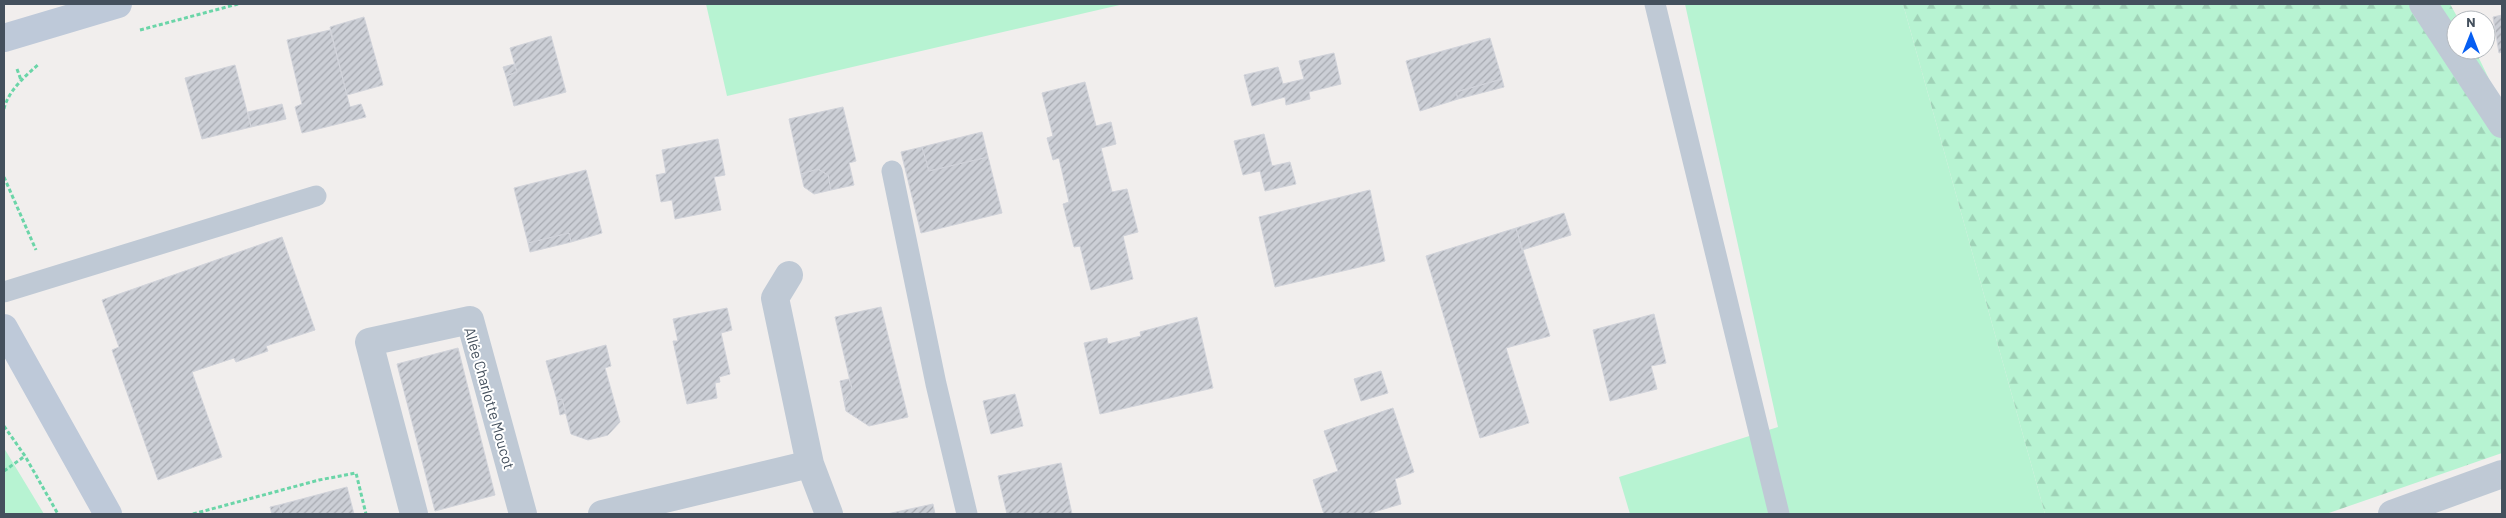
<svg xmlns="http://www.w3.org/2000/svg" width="2506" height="518" font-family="Barlow,sans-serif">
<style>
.grass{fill:#b7f3d2}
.forest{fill:url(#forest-firs)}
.building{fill:url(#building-hatch);stroke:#d1d3da}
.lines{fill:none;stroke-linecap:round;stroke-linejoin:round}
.path{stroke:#6bd5a8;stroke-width:3;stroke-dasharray:4 2.5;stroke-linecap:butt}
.service{stroke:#bfc9d5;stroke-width:21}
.minor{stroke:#bfc9d5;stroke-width:28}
.secondary{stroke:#bec9d9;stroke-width:28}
.labels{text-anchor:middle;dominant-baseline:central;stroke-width:4;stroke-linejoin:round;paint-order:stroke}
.street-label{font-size:15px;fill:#44505d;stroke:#fff}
</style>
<defs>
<pattern id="forest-firs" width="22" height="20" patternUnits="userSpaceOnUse" patternTransform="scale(1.25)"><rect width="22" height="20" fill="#b7f3d2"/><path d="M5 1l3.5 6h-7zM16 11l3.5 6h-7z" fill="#9fd2b7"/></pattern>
<pattern id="building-hatch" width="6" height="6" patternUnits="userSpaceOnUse" patternTransform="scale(1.25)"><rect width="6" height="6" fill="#cccfd6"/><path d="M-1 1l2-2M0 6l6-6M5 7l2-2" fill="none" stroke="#a7aab1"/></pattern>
</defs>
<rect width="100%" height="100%" fill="#f1eeed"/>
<path class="grass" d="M706,4H1124L727,96Z
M1685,4H1903L2045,514H1630L1619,477L1778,427Z
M4,448L44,514H4Z"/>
<path class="forest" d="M1903,4H2450L2459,20H2456V50H2475L2502,106V453L2326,514H2045Z"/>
<path class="building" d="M2502,15V52L2499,53L2493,17Z
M364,17L383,85L347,95L330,27Z
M330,30L350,107L361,104L366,117L302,133L295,107L302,104L287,40Z
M551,36L566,92L514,106L506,76L517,72L510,48Z
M1490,38L1502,79L1456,92L1458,99L1420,111L1406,61Z
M1334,53L1341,84L1309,92L1310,99L1286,105L1285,97L1252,106L1244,75L1278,67L1283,84L1304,79L1299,61Z
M514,64L517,72L506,76L503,67Z
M235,65L251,127L202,139L185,78Z
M1502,79L1504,87L1458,99L1456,92Z
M1085,82L1096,126L1111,122L1116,144L1101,148L1112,192L1127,189L1138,232L1123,236L1133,279L1091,290L1080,246L1074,247L1063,204L1069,202L1059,158L1053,160L1047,138L1053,136L1042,93Z
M282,104L286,119L251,127L248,112Z
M843,107L856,161L849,163L854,185L831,190L828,175L818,169L801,174L789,119Z
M982,132L988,157L929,171L922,147Z
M1264,134L1272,166L1290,162L1296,184L1265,191L1260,171L1243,175L1234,141Z
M718,139L725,175L714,177L721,210L675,219L672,200L661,202L656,175L666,173L662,150Z
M922,147L929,171L988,157L1002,213L921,233L901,152Z
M818,169L828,175L831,190L814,194L804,187L801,174Z
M586,170L602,233L571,242L569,233L528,243L514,188Z
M1370,190L1385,261L1275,287L1259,217Z
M1564,213L1571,235L1522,250L1516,228Z
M1516,228L1550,336L1506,348L1529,423L1480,438L1426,256Z
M569,233L571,242L530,252L528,243Z
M282,237L315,330L266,346L268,351L236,362L234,358L192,372L222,457L158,480L112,350L119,347L102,300Z
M881,307L908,417L869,426L846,411L844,401L852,389L835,317Z
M727,308L732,330L721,333L730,374L719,377L720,382L715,383L717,398L687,404L673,341H678L673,319Z
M1654,314L1666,363L1651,366L1657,389L1610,401L1593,330Z
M1197,317L1213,388L1100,414L1084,343L1107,338L1108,344L1141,336L1140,332Z
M606,345L611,366L605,368L620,422L608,435L588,440L571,434L562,399L557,400L546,361Z
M458,348L495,495L435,511L397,364Z
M1381,371L1388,393L1361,401L1354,379Z
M849,379L852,389L844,401L840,381Z
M1015,394L1023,426L991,434L983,401Z
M562,399L566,413L560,415L557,400Z
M1393,408L1414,472L1395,479L1401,504L1374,512L1375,514H1324L1313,480L1338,471L1324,431Z
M1061,463L1072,514H1007L998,476Z
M347,487L354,514H282L279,505Z
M933,504L935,514H887Z
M279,505L282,514H272L270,507Z"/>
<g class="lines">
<path class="path" d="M140,30L238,4
M17,69L21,80
M4,109C8,91 25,76 39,64
M4,177L36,250
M4,426L25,456L58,514
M4,471L25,456
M193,514L319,480L356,473L366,514"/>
<path class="service" d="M1655,4L1779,514
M892,171L936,384L967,514
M4,292L316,196"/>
<path class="minor" d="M2423,4L2502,124
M789,275L775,298L810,464L829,514
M414,514L369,342L470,320L523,514
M602,514L810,464
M2392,514L2502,474"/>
<path class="secondary" d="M4,38L118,4
M4,328L108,514"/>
</g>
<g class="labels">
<g class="street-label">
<text transform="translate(490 398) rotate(74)">Allée Charlotte Moucot</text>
</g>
</g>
<rect width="2506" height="518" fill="none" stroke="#44505d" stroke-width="10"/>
<g transform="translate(2471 35)"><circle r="24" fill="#ffffff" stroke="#b4b9be"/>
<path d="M0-4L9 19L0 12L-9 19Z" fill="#065ef2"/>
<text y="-8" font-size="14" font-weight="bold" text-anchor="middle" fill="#44505d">N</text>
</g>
</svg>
